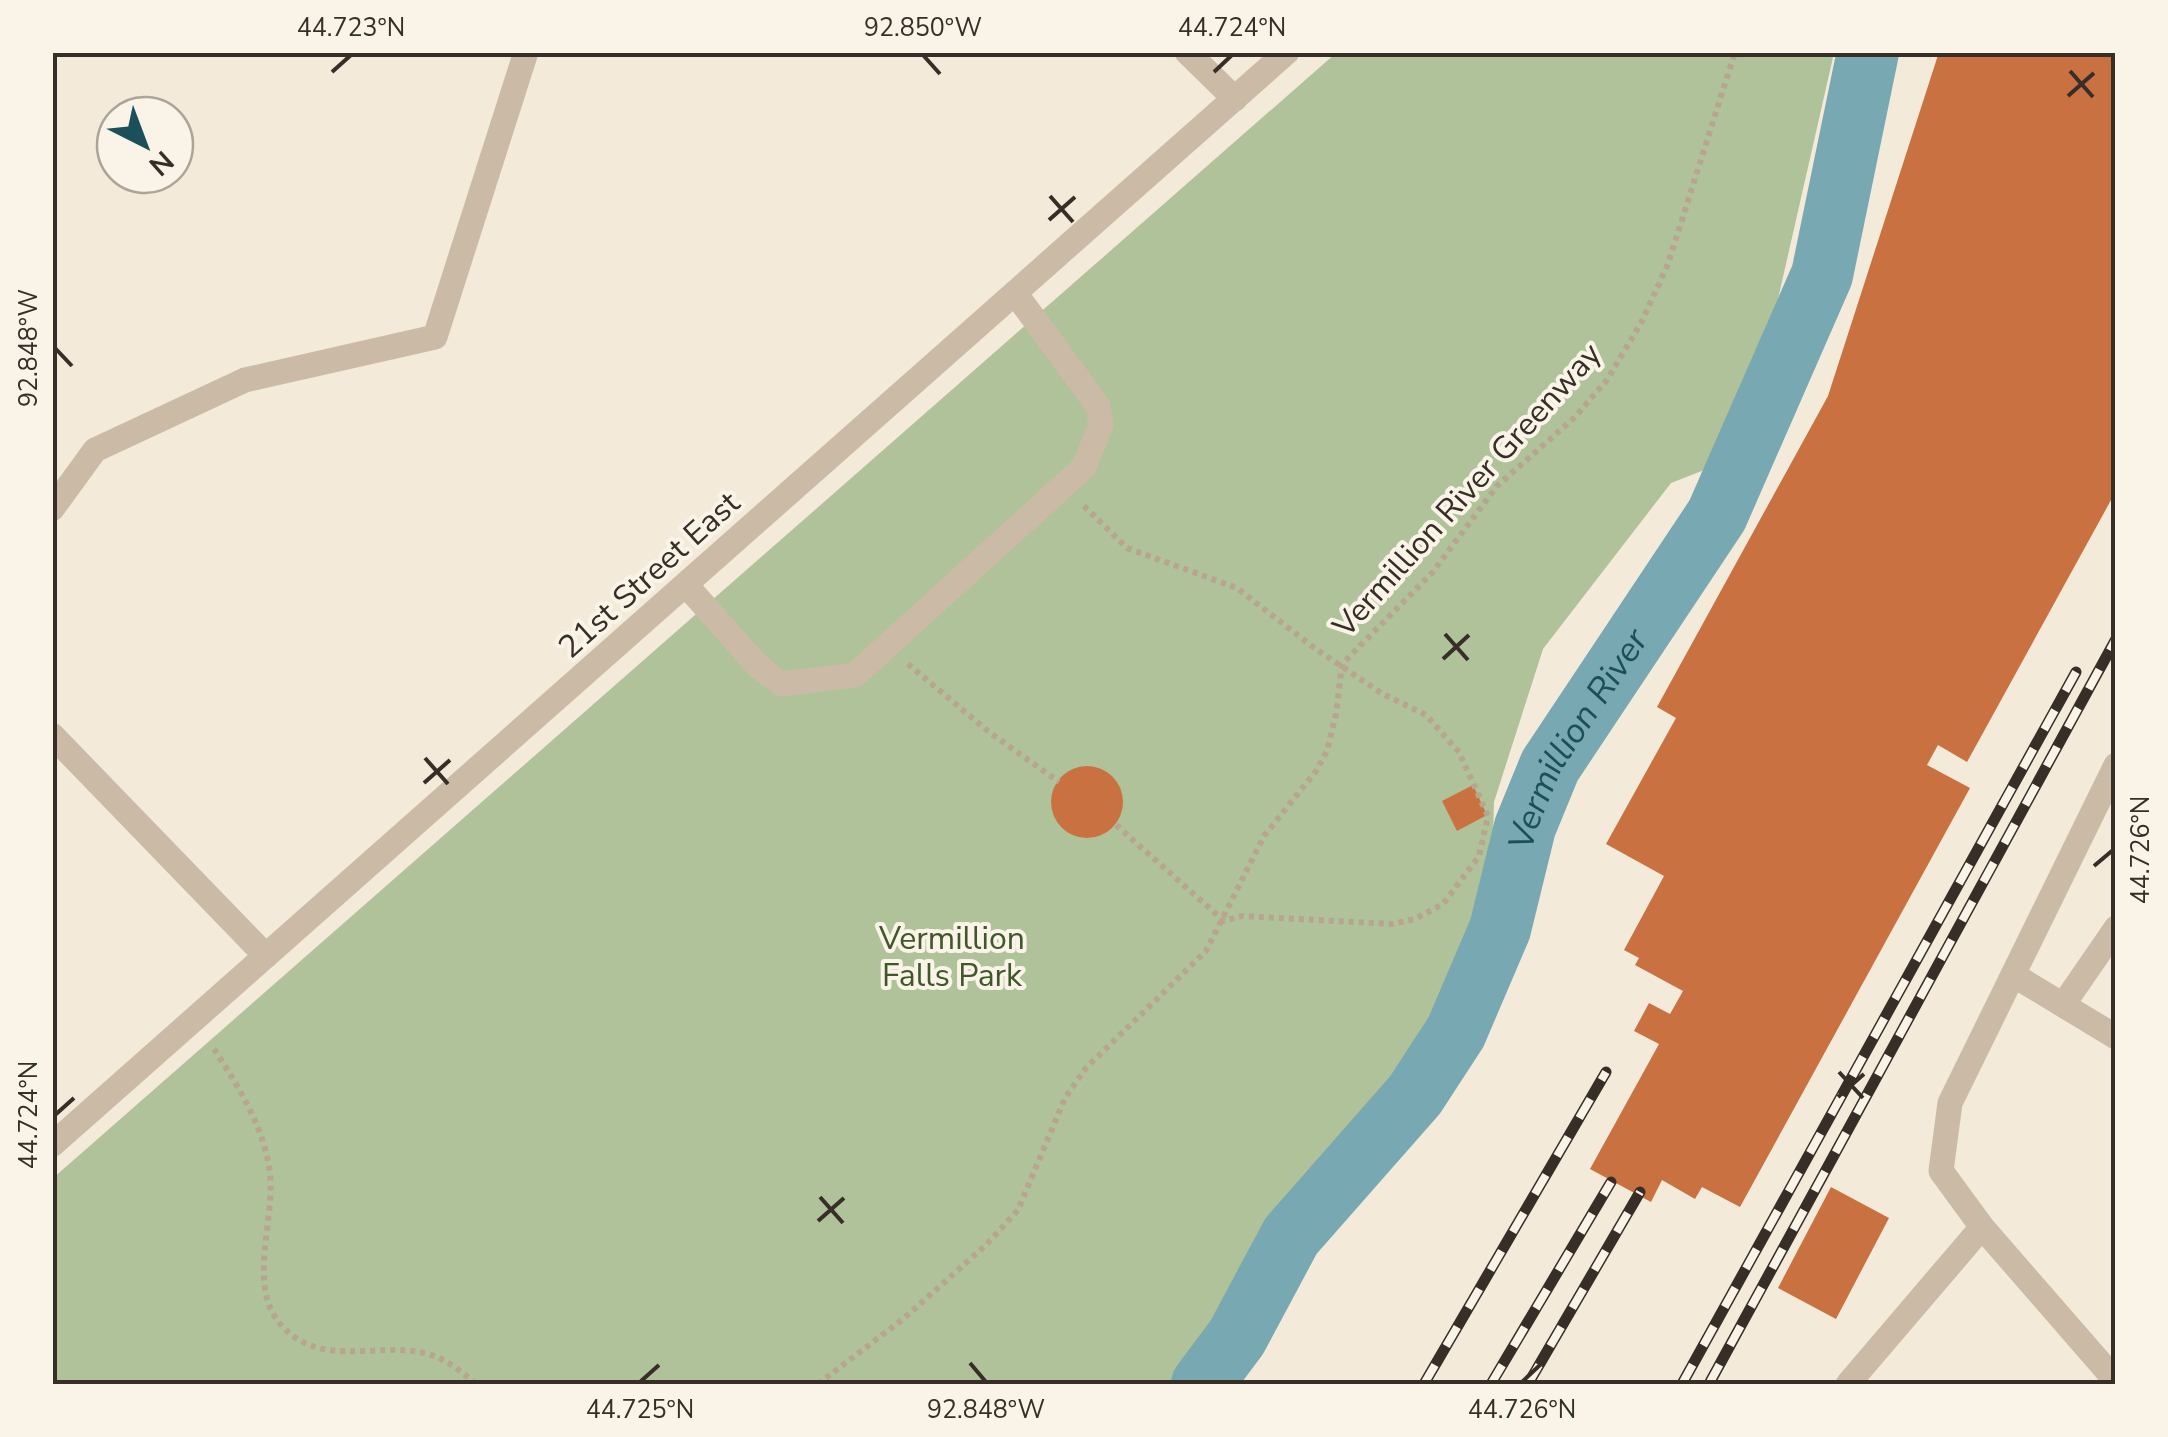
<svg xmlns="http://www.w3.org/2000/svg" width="2168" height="1437" font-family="'Nunito Sans',sans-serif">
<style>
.green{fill:#b0c29a}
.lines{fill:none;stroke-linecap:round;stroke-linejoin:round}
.stream{stroke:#78a8b1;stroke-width:10}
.river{stroke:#78a8b1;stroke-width:62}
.building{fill:#ca7141}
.path{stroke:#b7a590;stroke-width:6;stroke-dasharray:5 5;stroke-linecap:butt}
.minor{stroke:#cbbba6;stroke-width:25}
.rail-casing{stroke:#372e27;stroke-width:11}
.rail{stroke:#faf3e7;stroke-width:8;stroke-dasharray:22;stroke-linecap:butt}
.ticks{fill:none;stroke:#372e27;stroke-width:4}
.labels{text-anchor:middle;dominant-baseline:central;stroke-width:8;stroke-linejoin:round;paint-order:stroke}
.street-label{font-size:32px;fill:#372e27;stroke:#faf3e7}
.park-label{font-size:32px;fill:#41562a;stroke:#faf3e7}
.water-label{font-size:35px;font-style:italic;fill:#1b4f5a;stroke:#faf3e7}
.neatline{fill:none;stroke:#372e27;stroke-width:4}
.ticks-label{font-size:25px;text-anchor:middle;fill:#372e27}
</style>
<rect width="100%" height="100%" fill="#f3eada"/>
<path class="green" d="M1336,53H1834L1773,321L1712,467L1671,483L1543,649L1494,802L1491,910L1453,1011L1266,1248L1223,1330L1170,1384H53L52,1179Z"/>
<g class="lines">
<path class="stream" d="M1851,52L1858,83"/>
<path class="river" id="s1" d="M1202,1384L1237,1337L1291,1236L1415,1095L1456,1032L1500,929L1525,827L1550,766L1717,515L1822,275L1868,52"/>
</g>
<path class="building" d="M1939,52H2116V491L1967,762L1938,745L1927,765L1970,788L1740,1207L1702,1187L1695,1199L1662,1180L1651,1202L1590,1169L1659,1044L1634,1031L1649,1003L1670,1014L1683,991L1635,965L1639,958L1624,950L1664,876L1606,844L1676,718L1657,707L1828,396Z
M1051 802a36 36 0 1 1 72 0a36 36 0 1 1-72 0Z
M1473,785L1487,815L1457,831L1442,801Z
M1831,1187L1889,1218L1836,1319L1778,1288Z"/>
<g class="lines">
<path class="path" d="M1084,506L1127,548L1237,588L1313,647L1381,693L1426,715L1459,752L1488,816L1479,856L1443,904L1415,919L1392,924L1242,916L1224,921L1115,824
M908,664L989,732L1059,782
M214,1049C238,1086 261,1122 269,1166C279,1222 237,1299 296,1338C333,1363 384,1343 424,1353C446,1358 460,1371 476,1384
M818,1384L903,1319L986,1245L1018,1210L1065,1098L1086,1068L1206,951L1264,836L1316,771L1327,751L1336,714L1342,664L1432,573L1497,486L1574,418L1607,380L1641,323L1668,264L1735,52"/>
<path class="minor" d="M1187,52L1235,99
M52,509L95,450L245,380L435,337L526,52
M686,585L757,665L781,684L855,675L1084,467L1101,425L1098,406L1015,293
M52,735L266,956
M2116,765L1950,1103L1941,1171L1982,1227L2116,1381
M2015,976L2116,1037
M2063,1005L2116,928
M52,1145L1287,52
M1848,1384L1982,1227"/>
<g class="rail-casing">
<path id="rail" d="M1424,1384L1606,1072
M1491,1384L1611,1182
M1528,1384L1640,1192
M1682,1384L2076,672
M1709,1384L2116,639"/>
</g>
<use href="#rail" class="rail"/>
</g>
<path class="ticks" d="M923,55L940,74M2070,71L2093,97M332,72L351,55M1214,72L1232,55M2068,96L2094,73M1050,196L1073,222M1049,220L1075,197M55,348L72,366M1445,634L1468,660M1443,659L1469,635M425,758L448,784M424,783L450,760M2094,866L2113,850M1839,1072L1863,1098M1838,1097L1864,1074M55,1115L74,1098M820,1197L843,1223M818,1221L844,1198M970,1363L986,1382M640,1382L659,1365M1522,1382L1540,1365"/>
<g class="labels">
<g class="street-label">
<text transform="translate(1467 490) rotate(-48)">Vermillion River Greenway</text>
<text transform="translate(649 575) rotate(-42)">21st Street East</text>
</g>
<g class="park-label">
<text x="952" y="938">Vermillion<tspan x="952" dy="37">Falls Park</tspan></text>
</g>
<g class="water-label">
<text stroke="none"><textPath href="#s1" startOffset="755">Vermillion River</textPath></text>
</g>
</g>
<rect width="2168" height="1437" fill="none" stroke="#faf3e7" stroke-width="110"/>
<g transform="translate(145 145) rotate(138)"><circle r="48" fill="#faf3e7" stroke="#aca49a" stroke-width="2.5"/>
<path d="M0-8L18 38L0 25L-18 38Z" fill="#1b4f5a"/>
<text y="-15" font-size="28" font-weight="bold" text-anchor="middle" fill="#372e27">N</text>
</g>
<rect x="55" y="55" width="2058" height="1327" class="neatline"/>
<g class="ticks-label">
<text x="351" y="36">44.723°N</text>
<text x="923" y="36">92.850°W</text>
<text x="1232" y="36">44.724°N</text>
<text transform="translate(28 348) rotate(-90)" y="9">92.848°W</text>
<text transform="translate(2140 850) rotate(-90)" y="9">44.726°N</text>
<text transform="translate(28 1115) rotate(-90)" y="9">44.724°N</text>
<text x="640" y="1418">44.725°N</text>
<text x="986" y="1418">92.848°W</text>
<text x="1522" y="1418">44.726°N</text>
</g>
</svg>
